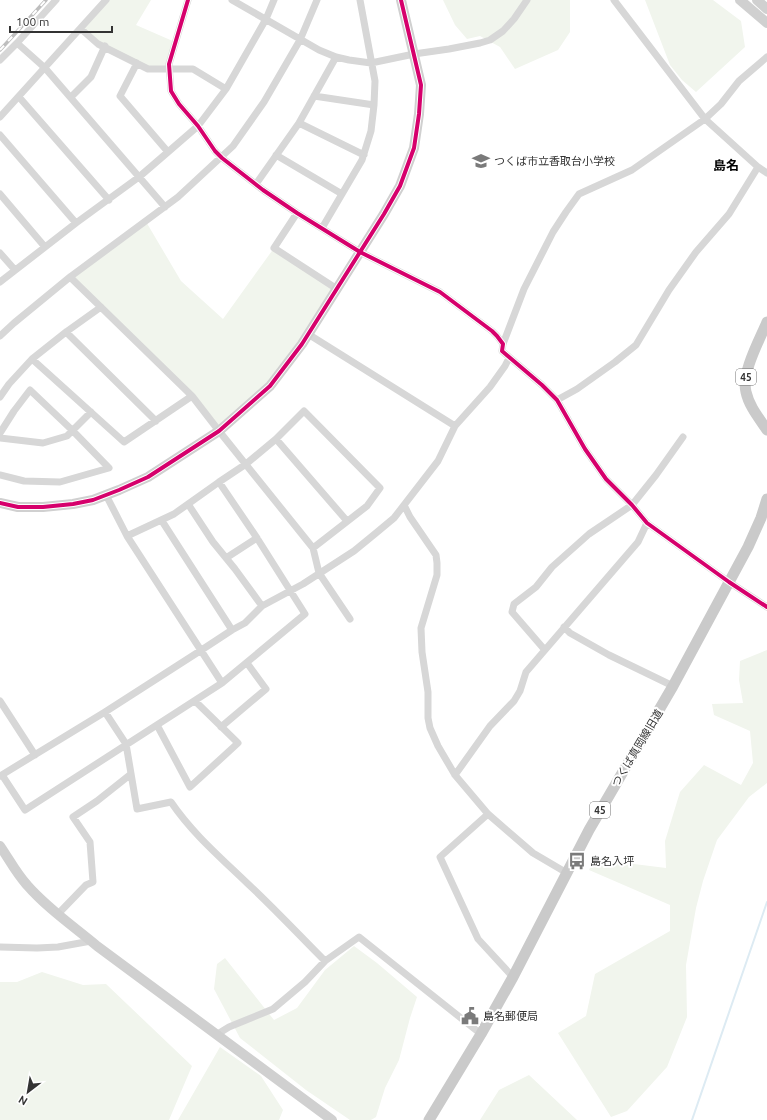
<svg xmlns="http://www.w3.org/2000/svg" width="767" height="1120" font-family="Ubuntu,'Noto Sans JP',sans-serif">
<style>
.green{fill:#f1f5ed}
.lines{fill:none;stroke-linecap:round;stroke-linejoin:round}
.stream{stroke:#ddebf3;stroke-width:2}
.street{stroke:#d7d7d7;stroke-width:7}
.secondary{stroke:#d0d0d0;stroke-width:10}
.primary{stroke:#cacaca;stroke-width:11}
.rail-casing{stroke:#bebebe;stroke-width:3.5}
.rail{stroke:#fff;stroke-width:2;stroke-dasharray:6;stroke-linecap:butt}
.cycleway-casing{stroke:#fff;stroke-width:6}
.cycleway{stroke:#d6006c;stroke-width:4}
.labels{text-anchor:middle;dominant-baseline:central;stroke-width:4;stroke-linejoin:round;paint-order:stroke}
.shield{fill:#fff;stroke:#707070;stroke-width:1}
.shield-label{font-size:10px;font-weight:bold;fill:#333}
.poi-label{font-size:11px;fill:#333;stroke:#fff;text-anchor:start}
.street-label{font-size:11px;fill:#333;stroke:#fff}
.quarter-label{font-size:13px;font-weight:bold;fill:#000;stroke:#fff}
</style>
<rect width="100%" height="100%" fill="#fff"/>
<path class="green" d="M106,0H151L136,25L175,42L169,70L148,69L105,46L81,29Z
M443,0H570V32L558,50L515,69L500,47L480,36L467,39L455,25Z
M645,0H713L741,21L745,47L696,92L682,80L670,65Z
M145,220L181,281L223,319L274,248L337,289L270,386L219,431L192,396L70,277Z
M767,650V783L749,797L717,840L703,881L696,908L686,965L687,1017L667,1067L627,1111L611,1117L558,1033L586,1016L595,974L670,931V905L589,870L594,859L666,868L665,841L680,792L704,765L741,785L753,763L750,731L714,715L712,704L743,703L739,680L740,661Z
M354,946L377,963L417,997L410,1018L399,1060L385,1088L376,1117L371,1120H350L306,1090L240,1038L214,989L217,964L225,958L274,1020L297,1008L325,970Z
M42,972L83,985L106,984L192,1066L169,1120H0V982H17Z
M220,1047L261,1076L283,1110L279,1120H178Z
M529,1075L577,1120H480L499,1090Z"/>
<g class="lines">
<path class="stream" d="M692,1120L767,902"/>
<path class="street" d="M188,0L169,64L171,91L179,104L198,126L215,151L222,158L263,190L297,213L360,252L440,292L492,331L497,336L503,344L502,351L542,385L557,400L585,449L606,479L632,505L647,523L729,582L767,607
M232,0L319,50L336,57L349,60L371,63L414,54L449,49L480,43L490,40L503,31L514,19L527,0
M614,0L705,119L758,167L767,173
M81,29L98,44L148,69H193L226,89
M17,43L45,68L165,207
M0,60L17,43L56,0
M137,63L120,96L168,152
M314,96L374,105
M19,97L109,200
M71,97L91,77L105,46
M0,117L106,0
M299,123L364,155
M0,135L76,223
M276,155L342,194
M256,184L299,123L336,57
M0,194L45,247
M297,213L274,248L337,289
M322,228L362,160L371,131L374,105L375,81L360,0
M0,253L15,270
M70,277L192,396L219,431L313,548L319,573L350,619
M0,282L76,223L139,177L168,152L198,126L226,89L266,19L274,0
M66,332L156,421
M308,334L455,426
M0,336L14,323L70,277L178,197L233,146L264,102L300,40L317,0
M503,344L524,289L553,232L566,212L579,194L632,170L705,119L721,104L739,81L767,57
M32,359L124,442L192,396
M0,397L9,384L32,359L66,332L101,307
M557,400L577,389L615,362L636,345L669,290L696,252L729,214L758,167
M0,433L14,411L30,390L72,430L109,468L60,482L24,481L0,475
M0,438L43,443L67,436L91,412
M276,439L347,521
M106,495L127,536L222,683
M188,504L213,542L235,569L262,606
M404,505L410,517L436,555L437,563V575L421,628L422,652L428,692V718L430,728L438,746L455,775L488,814L533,853L567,873
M162,521L232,630
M127,536L174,514L219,482L246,464L276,439L304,411L380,488L367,506L313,548
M226,558L257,538
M564,627L570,633L609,655L673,686
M544,649L512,612L514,604L536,587L552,567L589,534L632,505L656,475L683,437
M0,701L35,755
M105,712L126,744L137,809L171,802C192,833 220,857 247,883C274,908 299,935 325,961
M157,725L190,787L238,743L195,701
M221,727L266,689L247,663
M2,775L25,810L222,683L305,614L257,538L219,482
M455,775L490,726L514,701L520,691L526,672L638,542L647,523
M0,776L105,712L200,651L232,630L245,623L262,606L303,584L354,551L376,533L394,518L438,461L455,426L490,387L505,366L509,358
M488,814L440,857L478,939L513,977
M58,914L86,885L93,882L90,842L73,817L97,801L131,774
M0,947L37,948L58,947L91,941
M216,1035L229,1027L273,1009L305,982L325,961L359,937L481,1034"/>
<path class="secondary" d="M740,0L767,23
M757,0L767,9
M0,503L18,507H43L73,504L93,500L119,490L148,477L219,431L270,386L302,344L384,214L400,186L414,148L419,114L421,85L401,0
M0,846C9,859 16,873 27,885C47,908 73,926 97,946L332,1120"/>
<path class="primary" d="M767,322C760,339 741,373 746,392C749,406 759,418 767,430
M429,1120L481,1034L513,977L589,830L673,686L748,547L761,518L767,499"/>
<g class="rail-casing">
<path id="rail" d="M0,50L46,0"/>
</g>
<use href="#rail" class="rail"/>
<g class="cycleway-casing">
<path id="cycleway" d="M188,0L169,64L171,91L179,104L198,126L215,151L222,158L263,190L297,213L360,252L440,292L492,331L497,336L503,344L502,351L542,385L557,400L585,449L606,479L632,505L647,523L729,582L767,607
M0,503L18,507H43L73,504L93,500L119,490L148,477L219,431L270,386L302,344L384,214L400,186L414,148L419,114L421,85L401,0"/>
</g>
<use href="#cycleway" class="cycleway"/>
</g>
<defs>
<g id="school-bare" transform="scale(1.38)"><path d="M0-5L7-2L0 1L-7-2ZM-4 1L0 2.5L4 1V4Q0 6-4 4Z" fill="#7a7a7a" stroke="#fff" stroke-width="2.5" paint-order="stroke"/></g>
<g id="bus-bare" transform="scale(1.38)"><path d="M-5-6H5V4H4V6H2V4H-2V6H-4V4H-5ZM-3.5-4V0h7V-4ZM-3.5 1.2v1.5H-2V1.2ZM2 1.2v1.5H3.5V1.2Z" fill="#7a7a7a" stroke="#fff" stroke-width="2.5" paint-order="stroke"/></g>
<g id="civic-bare" transform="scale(1.38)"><path d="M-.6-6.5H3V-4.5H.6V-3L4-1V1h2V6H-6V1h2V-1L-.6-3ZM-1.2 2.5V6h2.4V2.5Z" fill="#7a7a7a" stroke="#fff" stroke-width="2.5" paint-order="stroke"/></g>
</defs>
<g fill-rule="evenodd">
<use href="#school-bare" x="481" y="161"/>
<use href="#bus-bare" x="577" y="861"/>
<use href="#civic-bare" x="470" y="1016"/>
</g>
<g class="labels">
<g class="shield">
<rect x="736" y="369" width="20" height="16" rx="3"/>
<rect x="590" y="802" width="20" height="16" rx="3"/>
</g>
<g class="shield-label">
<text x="746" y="377">45</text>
<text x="600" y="810">45</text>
</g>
<g class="poi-label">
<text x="494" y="161">つくば市立香取台小学校</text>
<text x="590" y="861">島名入坪</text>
<text x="483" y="1016">島名郵便局</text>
</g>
<g class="street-label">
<text transform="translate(637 748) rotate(-59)">つくば真岡線旧道</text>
</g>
<g class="quarter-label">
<text x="726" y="165">島名</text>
</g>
</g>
<g transform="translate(28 1092) rotate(211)" stroke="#ffffff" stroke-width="3" paint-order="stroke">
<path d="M0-3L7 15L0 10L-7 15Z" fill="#333333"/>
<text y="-6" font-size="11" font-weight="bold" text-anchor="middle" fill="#333333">N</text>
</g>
<path d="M10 26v6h102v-6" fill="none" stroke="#333333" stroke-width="2"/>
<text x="16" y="26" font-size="12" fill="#333333" stroke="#ffffff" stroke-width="3" paint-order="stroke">100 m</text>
</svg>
